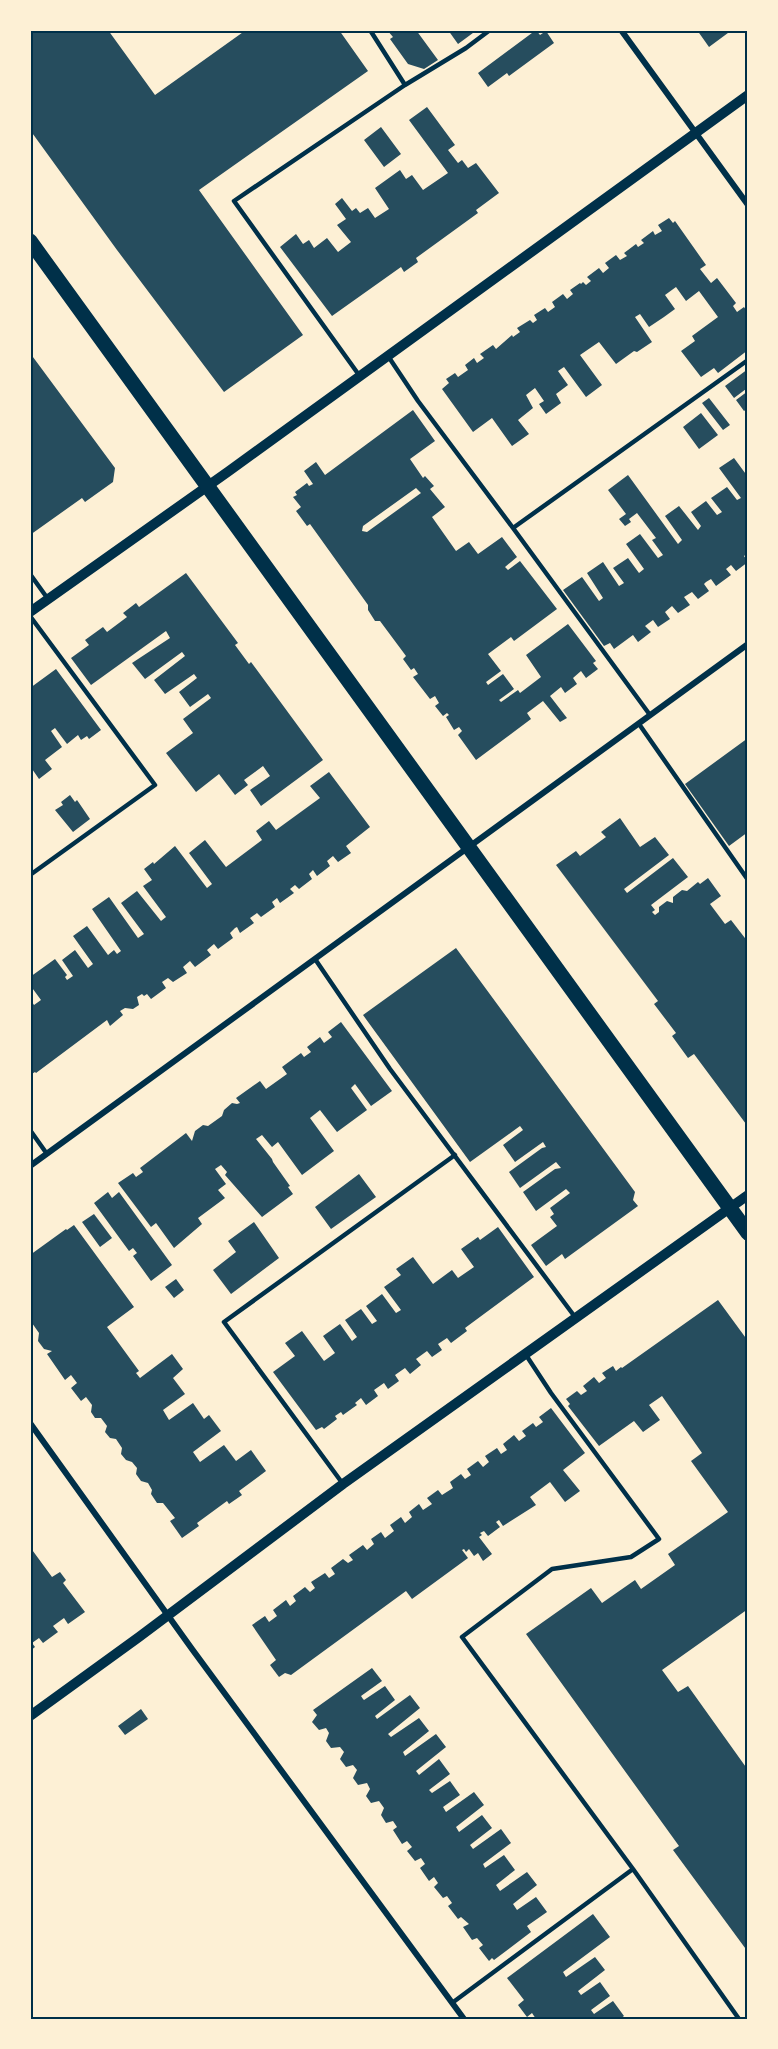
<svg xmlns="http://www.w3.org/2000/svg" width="778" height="2049" font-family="Karla,sans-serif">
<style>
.building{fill:#264d5e;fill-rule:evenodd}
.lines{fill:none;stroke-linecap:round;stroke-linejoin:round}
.service{stroke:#003049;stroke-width:4.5}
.minor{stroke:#003049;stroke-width:6}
.tertiary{stroke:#003049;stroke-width:10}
.primary{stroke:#003049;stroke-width:15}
.neatline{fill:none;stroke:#003049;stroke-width:2}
</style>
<rect width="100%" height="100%" fill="#fdf0d5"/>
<path class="building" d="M30,30H108L155,95L246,30H339L368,71L199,190L303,335L224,392L117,250L30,130Z
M387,30H416L438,60L424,69L408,64L390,39L393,37Z
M448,30H477L458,44Z
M536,30L540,35L546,31L554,43L509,76L507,73L488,87L478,73Z
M697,30H732L709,47Z
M427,107L455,145L448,150L458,163L462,160L468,168L476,163L499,193L476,210L478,213L416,258L418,262L404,272L401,267L332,316L280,247L296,234L303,244L309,240L314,248L327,238L338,252L351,242L337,225L346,219L335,204L342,198L352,211L356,208L360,213L368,208L375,218L389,209L375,188L400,170L406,179L412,175L423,190L448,173L409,120Z
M381,127L401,154L384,167L364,140Z
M669,218L673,223L675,221L706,265L700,269L711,283L717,278L736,303L733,306L737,312L744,307L748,313V350L718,373L714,368L701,377L681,351L695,341L692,336L718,317L699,291L686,301L676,287L665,295L675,309L664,317L649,327L640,314L635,317L652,342L637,352L634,351L616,364L599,342L580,355L602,385L586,397L564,367L558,371L568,385L556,394L561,403L546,414L539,404L544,401L535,388L526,395L533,408L518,420L529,434L512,446L492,418L473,432L442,389L449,383L446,379L455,373L458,377L468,370L465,365L474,358L477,363L484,358L480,354L493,345L496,349L512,335L513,337L520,332L517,328L530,320L533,323L537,320L534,315L545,308L548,312L555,307L552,302L563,294L567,299L573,294L570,290L580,283L581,284L583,282L586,285L591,281L587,277L599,268L603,273L609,268L605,263L616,255L620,260L627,256L624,253L636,244L638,247L644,243L641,240L653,231L655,235L662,231L658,225Z
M30,353L115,468L113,482L85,502L82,498L30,535Z
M748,369V408L744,411L736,400L748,391L746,389L734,398L725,386Z
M709,398L730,425L723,430L702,403Z
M413,410L435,441L410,459L423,478L425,476L434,486L430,489L445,507L432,517L456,551L469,542L478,554L502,537L517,557L505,567L508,570L520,561L557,609L514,641L511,637L488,654L501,671L486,682L488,685L503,674L514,689L499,700L501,702L518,690L520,693L541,677L526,655L568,624L596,661L593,663L598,669L586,678L581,671L573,678L577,684L565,693L561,687L550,696L567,718L560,722L543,701L527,713L531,719L476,760L458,735L462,731L459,727L454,730L446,717L449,715L447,713L443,716L435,706L439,703L435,696L430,699L413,677L418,674L414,668L411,670L403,659L406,656L380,621H375L368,610V605L348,577L310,524L307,526L296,511L301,507L293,497L297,495L295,492L307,483L309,486L313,484L304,471L316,462L325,475ZM416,488L421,493L367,532L362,531L363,526Z
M701,413L718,435L699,449L683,427Z
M734,458L748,477V553L744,556L748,562L736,571L731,565L726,569L731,575L716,586L711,579L706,582L704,584L709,591L698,599L692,592L684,597L690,605L678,613L672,606L665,612L670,619L658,627L653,620L645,626L651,632L638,642L633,635L614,649L610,643L604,646L563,590L582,577L599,601L603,598L587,573L603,562L619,586L624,583L613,568L628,558L639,573L644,569L626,544L640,534L658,558L663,555L652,540L656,538L637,513L629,519L631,522L625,526L619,519L626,514L608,490L628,475L678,544L682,540L665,516L679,506L698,530L701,526L691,512L706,501L717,515L722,512L711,498L727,487L737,500L741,498L719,468Z
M186,573L238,643L235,645L249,664L251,662L323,760L261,806L250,790L270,776L263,766L244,780L248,785L235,795L219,774L196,792L166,753L193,733L183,719L211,698L208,694L190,707L179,692L197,678L194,674L165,694L154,680L185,656L182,652L145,679L132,663L170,638L166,631L91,685L71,658L89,645L85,640L103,627L107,632L127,617L123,613L136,603L139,607Z
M56,669L101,730L89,739L87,736L81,740L78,735L67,744L55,728L51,731L62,747L45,760L52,769L39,779L30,766V688Z
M748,738V832L729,846L685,784Z
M329,772L370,827L346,846L351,853L338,862L333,856L327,861L330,866L317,876L313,870L309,874L312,879L299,889L295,885L290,889L294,893L280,903L277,898L272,902L275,907L261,917L257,913L250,918L254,923L240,933L237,927L235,928L230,933L233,938L218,949L214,944L207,950L211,955L195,967L190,961L183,967L187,973L173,982L168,978L162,982L166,988L151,999L147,994L144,996L142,994L137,997L139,1005L133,1009L125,1008L120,1011L123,1015L110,1026L107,1020L36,1073L35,1072L30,1075V999L34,1005L41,1000L30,985V977L55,959L67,975L65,977L67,980L73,976L62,960L75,950L88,968L93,964L73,936L87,926L108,955L114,950L117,954L121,951L92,909L109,897L138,938L144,934L121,903L137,891L161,921L166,917L143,886L152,880L144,869L153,862L154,864L175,846L207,888L212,884L189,853L205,840L226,867L262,840L256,831L269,821L276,830L320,798L310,786Z
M70,795L75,802L77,800L90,819L73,832L55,810L63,805L61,802Z
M620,818L640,847L655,837L669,855L624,889L627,893L673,858L688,877L651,905L655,910L652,912L655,915L659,912V907L667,901L673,903V897L682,890L687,891L698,882L700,884L708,878L721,896L710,904L725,924L731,920L748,942V1123L746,1124L694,1054L688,1058L672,1036L676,1033L654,1004L658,1001L556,865L576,851L580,856L606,837L601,832Z
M456,948L635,1192L633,1200L638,1206L565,1259L562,1254L546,1266L531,1245L557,1226L550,1217L554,1214L550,1208L570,1193L566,1189L536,1211L523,1192L555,1169L561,1168L556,1162L520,1188L509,1172L542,1148L546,1147L543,1142L515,1162L503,1145L523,1130L520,1126L470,1162L363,1015Z
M341,1022L392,1091L371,1106L355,1084L351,1088L367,1110L337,1132L320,1110L310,1118L334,1151L302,1175L278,1142L272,1147L262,1135L256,1139L272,1159L273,1162L290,1186L288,1187L293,1194L262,1217L225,1175L227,1172L221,1165L215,1169L226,1184L218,1190L225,1198L198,1218L202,1224L174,1248L156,1223L151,1227L118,1183L133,1173L136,1177L143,1172L140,1168L186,1133L192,1141L195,1131L203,1125L208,1126L222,1116L224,1110L232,1103L237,1104L240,1103L236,1098L260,1081L266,1089L287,1074L282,1067L301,1053L304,1057L311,1052L307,1047L320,1037L324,1043L332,1037L328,1032Z
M359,1174L376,1197L331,1229L315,1207Z
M108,1192L112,1198L119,1192L172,1265L151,1281L133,1256L137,1253L133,1248L129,1251L94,1203Z
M94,1214L112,1238L100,1247L82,1222Z
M254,1222L279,1258L231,1294L213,1270L236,1252L228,1241Z
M74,1225L134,1307L107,1327L139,1371L136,1373L140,1378L172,1354L183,1369L173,1378L185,1394L163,1410L169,1420L193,1403L204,1419L209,1415L221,1431L193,1452L200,1462L224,1445L236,1461L251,1450L266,1471L239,1491L242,1495L229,1504L227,1501L197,1523L199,1526L182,1538L170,1521L175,1518L163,1503H157L151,1494L152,1490L148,1483L141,1481L136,1474L137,1468L132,1462L126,1460L121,1454L122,1448L116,1439L110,1438L105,1432L107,1426L101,1418H95L91,1412L92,1405L86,1397L81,1401L71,1388L77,1383L71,1375L65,1380L47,1354L52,1351L44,1349L38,1341L39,1333L32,1323H30V1255L66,1229L67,1230Z
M498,1227L534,1277L465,1328L467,1331L451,1343L447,1338L438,1344L442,1350L432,1357L427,1351L416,1359L421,1365L410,1374L405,1368L395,1375L399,1381L388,1389L384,1383L374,1390L378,1396L366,1405L361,1398L355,1403L357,1405L343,1415L341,1412L335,1416L337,1419L324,1429L322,1427L316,1430L273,1372L295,1356L285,1343L302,1331L324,1361L335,1353L323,1336L340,1324L352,1341L357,1337L345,1320L361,1309L372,1324L377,1321L366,1306L382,1294L396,1313L401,1310L384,1287L401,1275L396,1269L413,1257L433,1284L452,1270L458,1278L474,1267L461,1249L478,1237L480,1240Z
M176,1279L184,1290L174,1298L165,1287Z
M718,1300L748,1341V1609L662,1670L678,1692L688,1686L748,1770V1952L673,1850L679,1846L526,1634L591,1588L602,1603L635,1580L641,1589L675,1565L668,1554L728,1512L691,1461L702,1453L662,1396L649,1405L660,1420L643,1432L634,1421L599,1446L568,1406L570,1404L566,1399L577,1391L581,1395L587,1391L583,1386L594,1377L599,1383L606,1378L602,1373L613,1366L616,1371L621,1367L622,1368Z
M551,1408L585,1453L563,1470L580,1491L565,1502L550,1482L530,1497L536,1505L503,1526L499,1520L496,1522L500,1527L488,1536L484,1531L480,1533L482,1535L479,1537L492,1554L483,1561L478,1553L474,1556L469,1549L466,1552L464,1549L462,1550L468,1558L412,1599L406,1591L291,1675L285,1673L279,1677L270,1665L276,1660L252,1625L265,1616L269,1622L277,1616L273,1610L286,1600L290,1606L296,1601L293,1596L305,1587L310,1592L315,1588L311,1582L325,1573L329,1578L335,1574L331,1568L343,1559L348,1563L353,1560L349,1555L363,1545L367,1550L374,1544L371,1539L381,1532L385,1538L394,1531L390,1525L401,1517L405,1523L412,1517L409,1512L419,1504L423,1510L432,1504L427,1498L438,1490L442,1495L453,1488L450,1482L461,1474L465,1479L471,1475L467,1469L478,1461L483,1467L489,1462L485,1456L497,1448L501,1454L507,1450L503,1444L514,1435L519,1441L526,1436L522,1431L533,1423L536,1427L543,1422L539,1417Z
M30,1547L52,1577L60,1572L66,1580L63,1583L85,1612L68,1624L64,1618L53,1626L58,1632L43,1643L39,1638L32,1643L35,1647L30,1651Z
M372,1668L382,1681L361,1696L363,1699L364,1700L385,1686L395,1700L375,1716L377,1719L410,1695L420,1708L388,1734L391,1737L419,1718L429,1731L403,1752L405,1756L436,1734L446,1747L416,1771L419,1775L439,1759L450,1774L429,1790L432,1793L450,1781L460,1795L443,1807L446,1812L474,1792L484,1805L456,1827L459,1832L482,1815L492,1828L470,1845L473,1849L501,1829L511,1843L483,1864L485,1868L504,1855L515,1870L496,1885L500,1891L527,1872L537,1885L513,1904L517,1910L536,1897L547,1912L527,1926L531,1932L494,1960L492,1958L489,1961L479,1948L483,1945L477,1938L472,1940L463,1927L469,1924L461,1917L458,1919L448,1906L452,1903L447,1896L443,1898L434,1887L438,1883L434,1877L429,1881L420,1868L425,1864L421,1858L415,1861L407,1851L412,1847L407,1841L402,1844L393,1830L397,1827L393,1821L386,1823L381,1815L384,1808L379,1801L371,1803L366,1796L370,1789L367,1783L358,1785L353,1778L357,1770L353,1765L346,1767L340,1759L344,1752L340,1747L331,1748L326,1741L329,1733L326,1728L319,1730L312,1722L317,1715L313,1710Z
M141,1709L148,1719L125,1735L118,1726Z
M593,1914L610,1937L563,1972L566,1977L595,1957L605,1970L578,1991L581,1995L600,1982L610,1996L591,2010L594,2014L613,2001L624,2016L620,2019H536L532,2013L527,2017L518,2005L524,2000L507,1978Z"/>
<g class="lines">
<path class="service" d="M405,85L466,48L490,30
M388,356L418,401L513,528L748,360
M359,375L234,201L405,85L370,30
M513,528L650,715
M30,574L48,599
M30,616L155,785L30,875
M639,724L748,880
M315,959L390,1069L575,1317
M30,1130L47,1154
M526,1355L551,1393L659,1539L631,1557L552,1569L462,1637L633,1869
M343,1484L224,1322L455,1155
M452,2003L633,1869L739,2019"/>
<path class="minor" d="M621,30L748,205
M30,1166L748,644
M30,1423L192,1649L464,2019"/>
<path class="tertiary" d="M30,612L229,471L748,95
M30,1716L139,1637L343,1484L748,1195"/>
<path class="primary" d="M30,241L748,1233"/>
</g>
<rect width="778" height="2049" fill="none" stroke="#fdf0d5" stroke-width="63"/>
<rect x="32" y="32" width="714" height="1986" class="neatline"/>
</svg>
